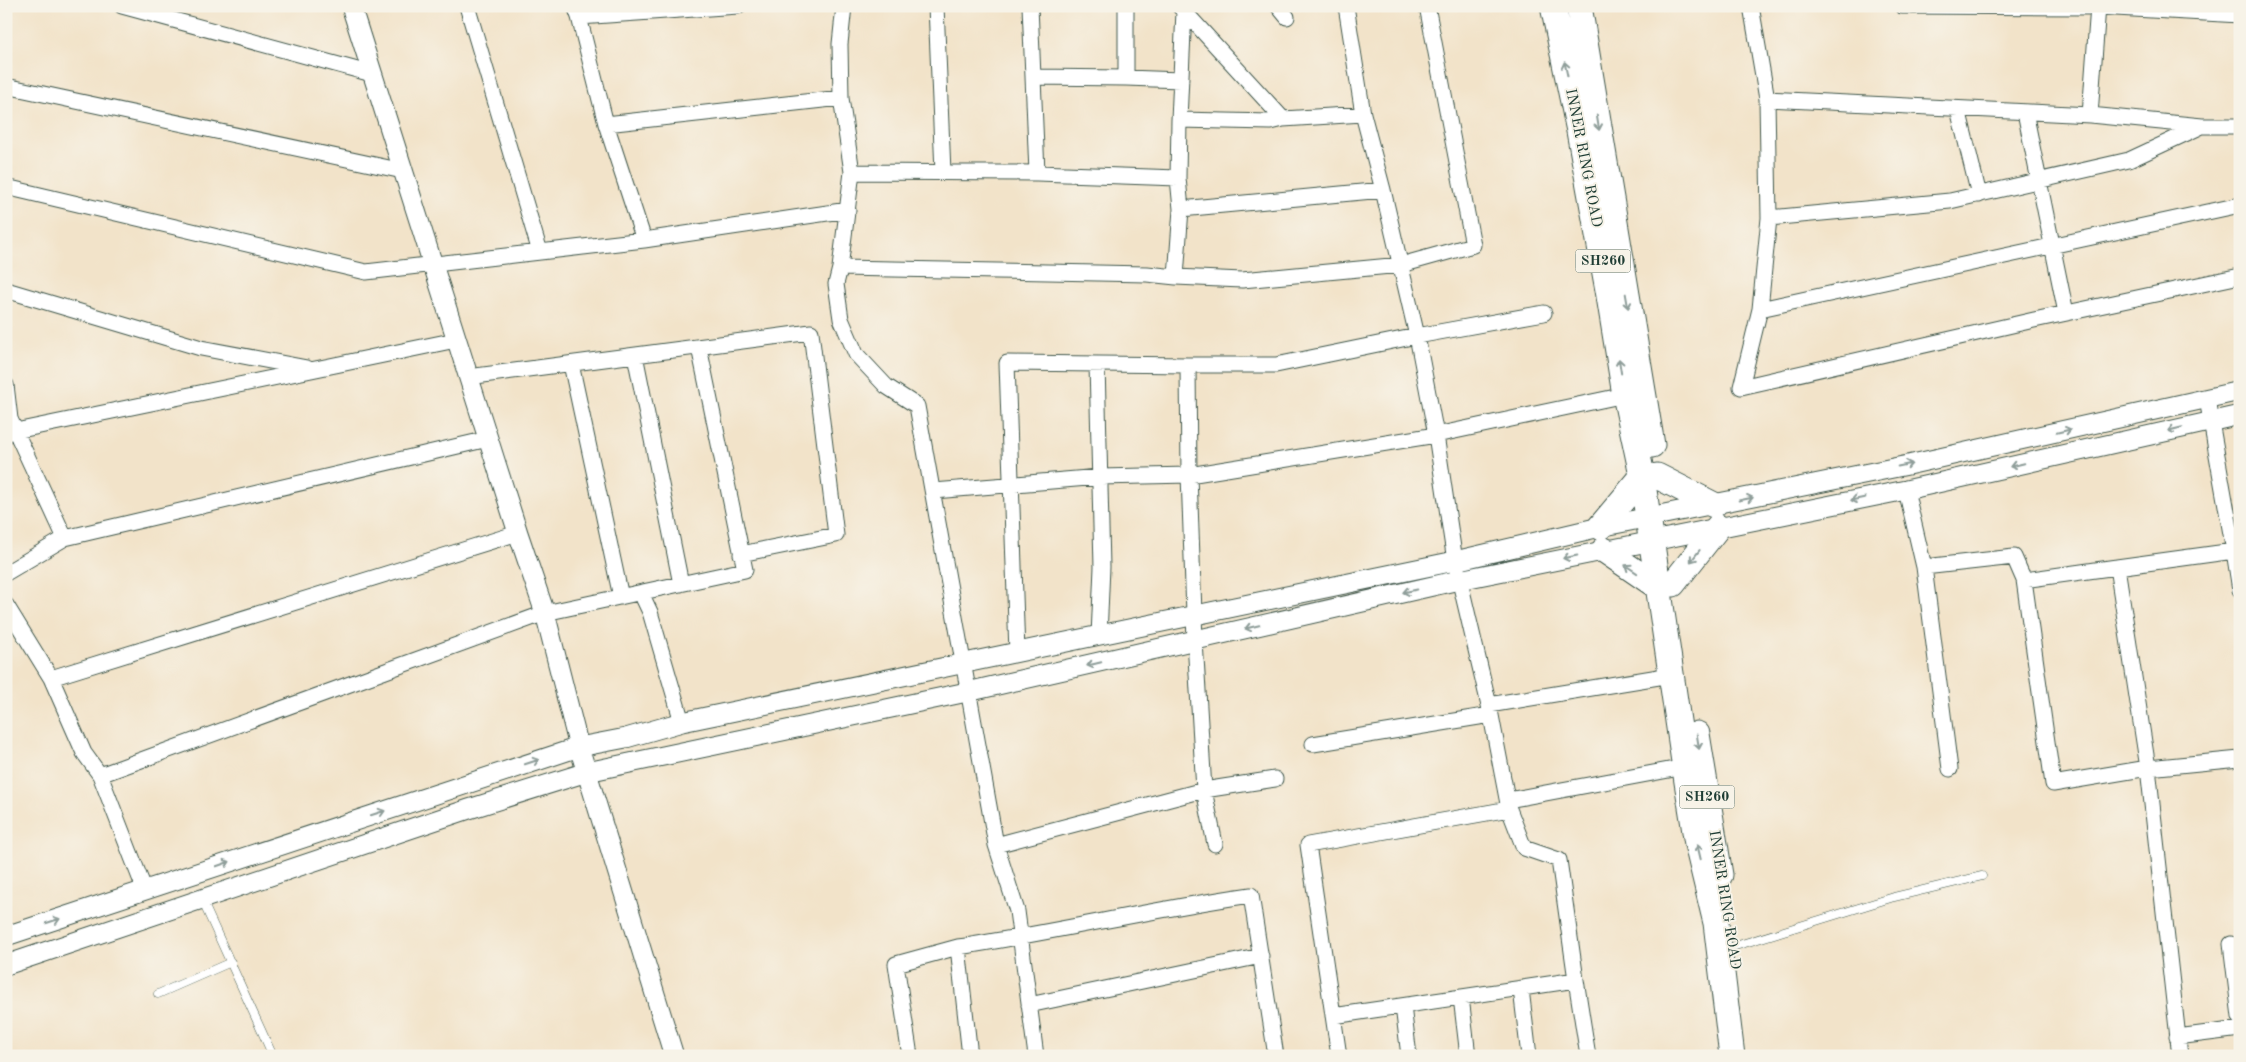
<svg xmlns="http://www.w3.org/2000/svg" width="2246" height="1062" font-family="'Old Standard TT',serif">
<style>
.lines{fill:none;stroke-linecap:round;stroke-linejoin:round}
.service-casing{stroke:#3f564a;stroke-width:9}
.minor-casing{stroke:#3f564a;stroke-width:17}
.tertiary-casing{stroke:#3f564a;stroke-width:21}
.trunk-casing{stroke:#3f564a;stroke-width:27}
.service{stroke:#fff;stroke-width:8}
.minor{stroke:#fff;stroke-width:15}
.tertiary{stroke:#fff;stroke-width:19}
.trunk{stroke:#fff;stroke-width:25}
.oneway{stroke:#8f9e9a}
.labels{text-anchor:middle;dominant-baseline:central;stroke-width:4;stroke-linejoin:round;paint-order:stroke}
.shield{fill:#f7f3e8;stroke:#60746a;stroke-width:1}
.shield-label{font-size:14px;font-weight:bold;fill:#1f3d34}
.street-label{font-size:15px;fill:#1f3d34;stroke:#f7f3e8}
</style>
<rect width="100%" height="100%" fill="#f7f3e8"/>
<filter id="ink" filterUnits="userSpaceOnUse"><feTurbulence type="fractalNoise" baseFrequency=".02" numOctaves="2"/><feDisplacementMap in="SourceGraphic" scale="10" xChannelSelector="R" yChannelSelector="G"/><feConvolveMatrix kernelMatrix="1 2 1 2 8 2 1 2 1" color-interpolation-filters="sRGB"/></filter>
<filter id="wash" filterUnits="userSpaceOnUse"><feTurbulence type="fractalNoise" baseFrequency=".0096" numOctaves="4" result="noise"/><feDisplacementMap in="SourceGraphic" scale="20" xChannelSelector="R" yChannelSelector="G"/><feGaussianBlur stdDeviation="1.12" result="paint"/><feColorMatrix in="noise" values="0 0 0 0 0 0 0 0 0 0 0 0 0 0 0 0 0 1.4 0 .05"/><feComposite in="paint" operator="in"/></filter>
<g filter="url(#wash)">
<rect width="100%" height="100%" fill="#f2e3c9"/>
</g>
<g filter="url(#ink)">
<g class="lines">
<g class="service-casing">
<path id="service" d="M202,900L273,1056
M1732,947L1894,897L1982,876
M158,994L231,962"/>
</g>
<g class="minor-casing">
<path id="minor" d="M122,6L372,74
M467,6L540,252
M575,6L579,17L606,124L644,240L848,210
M936,6L943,172
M1030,6L1033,77L1126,78V6
M1278,6L1287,17
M1751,6L1767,99L2090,115
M1902,6L2098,7L2240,15
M2098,6L2090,115L2202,126H2240
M1184,11L1283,119
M579,17L738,6
M1126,78L1181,80
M6,86L403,171
M1767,99L1769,218L1760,309L1741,387L2034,320L2240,276
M1958,109L1979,195
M2025,112L2066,313
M1179,120L1184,11L1180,7
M606,124L841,98
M852,172L1037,173L1033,77
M1037,173L1178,178
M6,187L366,272L644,240
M1181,209L1383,190
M1769,218L1950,201L2129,160L2202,126
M840,268L852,172L841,98L840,44L844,6
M1176,277L1242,280L1401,265L1473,245L1427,6
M6,290L201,348L307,368
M1760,309L2240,205
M635,355L681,584
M571,364L621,597
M1097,364L1102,567L1099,636
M468,377L811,332L836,535L741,554
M6,385L10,419L65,538L6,573
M6,433L456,340
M1906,490L1924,567L1950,769
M934,491L1100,477L1189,475L1436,435L1625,395
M65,538L488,439
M2240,550L2234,551L2240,590
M1924,567L2014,557L2024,580
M2117,567L2024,580L2053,784L2148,768L2240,759
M645,592L641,593L650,612L682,722
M6,605L51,678L518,533
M1017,653L1007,363L1188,365
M51,678L84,753L100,775L545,613L745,570L699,347
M1489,705L1671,675
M1313,744L1491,715
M100,775L145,891
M1275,779L1204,790L996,845L917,406L886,386L856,354L841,319L836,284L840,268L1147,274L1176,277L1181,209L1178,178L1179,120L1271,122L1283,119L1363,114
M1508,800L1685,767
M1215,844L1204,790L1195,641L1189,475L1188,365H1276L1417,336L1544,313
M996,845L1017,911L1036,1056
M2231,944L2240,1017
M1576,980L1588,1056
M1521,989L1529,1056
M1461,997L1468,1056
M1029,1005L1261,956
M1403,1006L1409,1056
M1333,1016L1576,980L1559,860L1524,848L1509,809
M2177,1037L2240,1029
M910,1056L896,964L958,947
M970,1056L958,947C1056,932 1153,909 1251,895L1276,1056
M1339,1056L1308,845L1509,809L1489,705L1455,561L1436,435L1417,336L1383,190L1363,114L1346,6
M2180,1056L2148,768L2117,567L2234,551L2207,399"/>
</g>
<g class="tertiary-casing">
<path id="tertiary" d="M351,6L518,533L545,613L579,747L674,1056
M6,936L579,747L626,738L682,722L1455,561L1600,527L1908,465L2240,391
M6,965L469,809L587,772L967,692L1459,580L1906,490L2240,415"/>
</g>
<g class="trunk-casing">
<path id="trunk" d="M1553,6L1579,131L1608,290L1625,395L1641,470L1687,782L1697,844L1716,923L1732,1056
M1579,6L1652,445
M1657,476L1714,505
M1600,527L1642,477
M1604,550L1658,587
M1673,584L1718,527
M1697,734L1720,875"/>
</g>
<use href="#service" class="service"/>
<use href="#minor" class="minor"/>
<use href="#tertiary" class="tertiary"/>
<use href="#trunk" class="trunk"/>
</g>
<defs><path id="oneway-shaft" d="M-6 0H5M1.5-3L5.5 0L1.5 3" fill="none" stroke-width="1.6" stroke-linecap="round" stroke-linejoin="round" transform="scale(1.25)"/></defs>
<g class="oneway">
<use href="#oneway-shaft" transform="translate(1566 69) rotate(-102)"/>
<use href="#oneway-shaft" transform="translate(1598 123) rotate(81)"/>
<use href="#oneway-shaft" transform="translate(1627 301) rotate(80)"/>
<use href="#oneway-shaft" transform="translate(1620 366) rotate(-99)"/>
<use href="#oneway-shaft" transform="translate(2175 429) rotate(167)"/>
<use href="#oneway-shaft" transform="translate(2064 431) rotate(-13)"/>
<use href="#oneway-shaft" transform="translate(1905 465) rotate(-12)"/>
<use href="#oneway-shaft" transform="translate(2017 465) rotate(167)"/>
<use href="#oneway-shaft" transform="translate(1746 499) rotate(-12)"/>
<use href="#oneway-shaft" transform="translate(1858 499) rotate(169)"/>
<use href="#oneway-shaft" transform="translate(1695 556) rotate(128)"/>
<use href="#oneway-shaft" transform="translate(1570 557) rotate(168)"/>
<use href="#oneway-shaft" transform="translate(1631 569) rotate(-146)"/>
<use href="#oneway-shaft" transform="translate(1410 591) rotate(168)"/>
<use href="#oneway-shaft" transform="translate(1252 627) rotate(167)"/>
<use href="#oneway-shaft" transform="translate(1094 664) rotate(167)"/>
<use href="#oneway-shaft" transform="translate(1698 742) rotate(81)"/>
<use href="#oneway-shaft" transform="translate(532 762) rotate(-18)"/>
<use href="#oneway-shaft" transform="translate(378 813) rotate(-18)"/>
<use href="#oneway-shaft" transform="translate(1699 852) rotate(-103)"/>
<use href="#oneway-shaft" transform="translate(223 864) rotate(-19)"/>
<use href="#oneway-shaft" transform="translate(53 921) rotate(-18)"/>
</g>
</g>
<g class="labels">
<g class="shield">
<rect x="1575.5" y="249.5" width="55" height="23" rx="4"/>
<rect x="1679.5" y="785.5" width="55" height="23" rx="4"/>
</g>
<g class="shield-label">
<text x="1603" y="261">SH260</text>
<text x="1707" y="797">SH260</text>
</g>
<g class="street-label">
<text transform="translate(1583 158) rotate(79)">INNER RING ROAD</text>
<text transform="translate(1724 900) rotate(81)">INNER RING ROAD</text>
</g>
</g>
<rect width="2246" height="1062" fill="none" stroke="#f7f3e8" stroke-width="25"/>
</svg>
